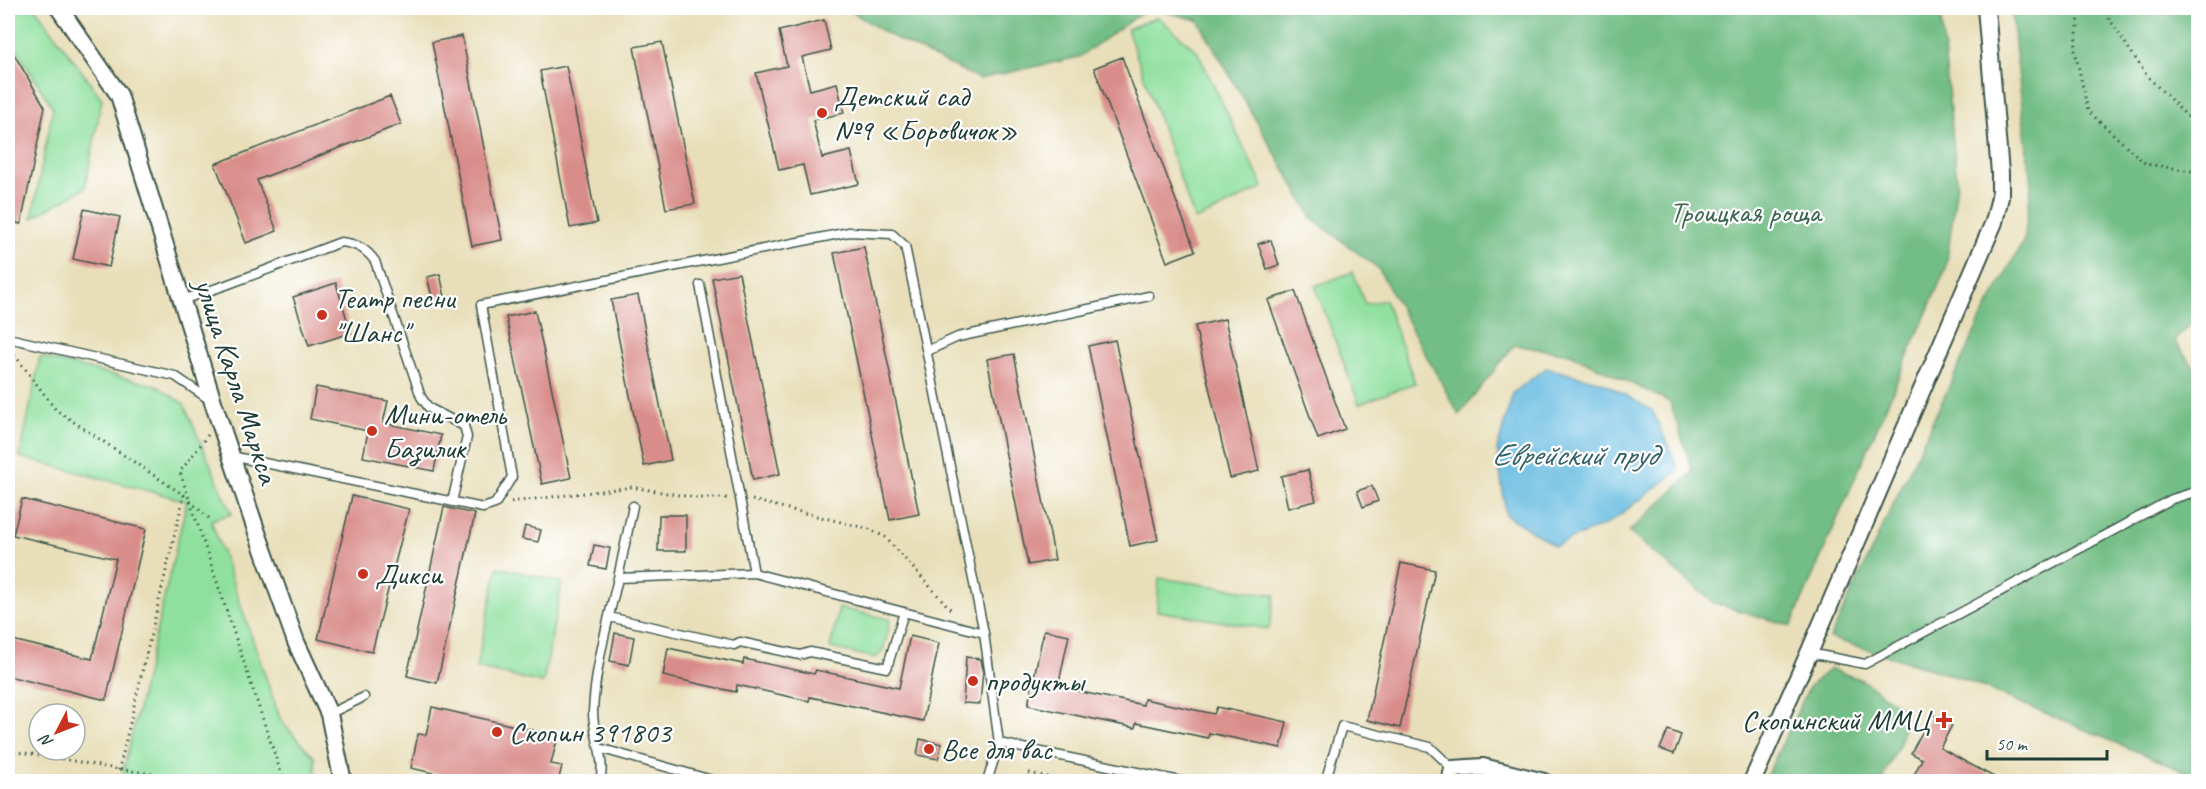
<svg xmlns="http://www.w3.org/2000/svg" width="2206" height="789" font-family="Caveat,sans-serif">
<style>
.green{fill:#8fe09f;stroke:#578e6a;stroke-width:1.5}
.forest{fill:#73be86;stroke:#497e5d;stroke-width:1.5}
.water{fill:#63bae0;stroke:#417c8a;stroke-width:1.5}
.building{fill:#d98d8a}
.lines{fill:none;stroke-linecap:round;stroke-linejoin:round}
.service-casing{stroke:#3d5548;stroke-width:11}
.minor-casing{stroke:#3d5548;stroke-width:20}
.path{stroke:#3d5548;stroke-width:3;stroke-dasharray:1.5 4.5;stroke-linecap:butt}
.service{stroke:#fff;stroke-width:8}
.minor{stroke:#fff;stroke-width:16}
.poi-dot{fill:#c8321e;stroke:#fff;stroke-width:2}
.labels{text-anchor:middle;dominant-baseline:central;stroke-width:4.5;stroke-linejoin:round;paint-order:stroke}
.poi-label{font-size:30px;fill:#1f3d34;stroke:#fff;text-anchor:start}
.park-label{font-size:30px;fill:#3b664f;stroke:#fff}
.street-label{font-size:30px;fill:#1f3d34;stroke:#fff}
.water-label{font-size:32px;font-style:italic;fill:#336268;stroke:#fff}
</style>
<rect width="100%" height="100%" fill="#fff"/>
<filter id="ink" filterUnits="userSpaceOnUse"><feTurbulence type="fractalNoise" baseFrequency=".0167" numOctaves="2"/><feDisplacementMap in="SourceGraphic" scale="12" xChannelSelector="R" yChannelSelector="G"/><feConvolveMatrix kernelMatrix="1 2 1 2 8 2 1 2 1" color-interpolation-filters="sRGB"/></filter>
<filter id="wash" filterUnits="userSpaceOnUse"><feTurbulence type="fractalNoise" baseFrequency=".008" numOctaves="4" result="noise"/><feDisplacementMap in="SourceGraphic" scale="24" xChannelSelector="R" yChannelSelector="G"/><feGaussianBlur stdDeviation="1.35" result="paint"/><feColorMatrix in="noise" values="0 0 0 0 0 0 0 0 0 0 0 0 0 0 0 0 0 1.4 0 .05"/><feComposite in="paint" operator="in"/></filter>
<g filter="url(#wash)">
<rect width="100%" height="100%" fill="#e8dfba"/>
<path class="green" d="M8,8L36,9L102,99L85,188L32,218L53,108L8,36Z
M1158,17L1197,51L1263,187L1214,212L1195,220L1127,29Z
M1353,272L1365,304L1385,300L1415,383L1359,404L1315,286Z
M40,357L157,386L184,404L232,514L211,520L281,721L315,758L316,781H121L187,501L20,457Z
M498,567L562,582L543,683L476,668Z
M1159,578L1275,595L1269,629L1157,611Z
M839,608L890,619C887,632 887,652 875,658L830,648Z"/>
<path class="forest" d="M846,8H1148L1079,57L979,79L887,34Z
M1149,8H1940L1957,182L1946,268L1791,626L1714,603L1629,532L1693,472L1670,402L1570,354L1514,345L1459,415L1378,268L1313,219L1198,20Z
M2011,8H2198V317L2174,341L2198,372V777L1961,678L1830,638L1981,319L2024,240L2031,186Z
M1830,669L1862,680L1906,711L1900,743L1883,777L1887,781H1764L1810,686Z"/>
<path class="water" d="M1546,368L1602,382L1652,410L1679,470L1609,523L1555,546L1506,515L1497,449L1513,393Z"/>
<g id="blocks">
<path class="building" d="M824,20L831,50L802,57L810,90L837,83L844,113L813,120L822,158L851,151L859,184L810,195L803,165L779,170L756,73L787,66L779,31Z
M462,36L502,240L472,246L432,42Z
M662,42L695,204L666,209L634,47Z
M8,44L45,107L21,224L8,221Z
M1122,57L1195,251L1167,262L1094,68Z
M566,66L597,223L570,228L540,71Z
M390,96L401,124L257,180L277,231L246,243L215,164Z
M84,209L120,217L109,267L73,259Z
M1271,240L1279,265L1267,269L1258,244Z
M864,247L919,514L890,520L834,253Z
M739,273L780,474L753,480L712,278Z
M440,274L445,297L433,300L427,277Z
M336,283L351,333L309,346L293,297Z
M1295,291L1345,429L1318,439L1268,300Z
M638,295L671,460L644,466L611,300Z
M535,311L571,478L542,484L506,317Z
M1225,319L1259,471L1230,478L1195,326Z
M1115,340L1158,540L1130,546L1088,346Z
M1014,354L1055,560L1028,565L987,359Z
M316,387L388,401L383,423L441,435L434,471L363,457L368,431L310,419Z
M1308,470L1316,501L1288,508L1281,476Z
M1372,486L1378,501L1363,507L1357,491Z
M352,496L409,509L372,652L318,639Z
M22,499L146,529L106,700L8,676V639L92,659L116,559L13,535Z
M444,507L475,514L437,683L407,676Z
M659,515H686V551H658Z
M525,526L541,530L538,542L522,539Z
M594,545L610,548L606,569L590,566Z
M1401,563L1435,570L1400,728L1367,720Z
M1044,630L1069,635L1058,687L1143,705L1144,699L1214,714L1217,707L1287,722L1281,748L1209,733L1208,738L1136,723L1135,728L1028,705Z
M615,633L634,637L629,665L610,661Z
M910,636L939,643L923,721L810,697L809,701L737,685L736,692L663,676L668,648L743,664L744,659L814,674L816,670L899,688Z
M966,657L981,659L983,670L980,704L963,703Z
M432,707L558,736L551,764L562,766L558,782H471L411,768L418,734L426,735Z
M1932,714L1952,725L1940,748L2003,782H1922L1913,777L1922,759L1911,753Z
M1668,730L1681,735L1674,754L1660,749Z
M920,739L942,744L938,759L917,755Z"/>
</g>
</g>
<g filter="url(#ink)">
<use href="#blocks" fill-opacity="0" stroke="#3d5548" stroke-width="1.5"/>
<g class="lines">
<g class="service-casing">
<path id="service" d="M700,285L754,573
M182,300L226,285L341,242C357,244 365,248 375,261L421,397L429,408L464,426L467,437L452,502
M8,338L175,376L210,400
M927,351L958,337L1149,296
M231,456L483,508L495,504L512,477L481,305L849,232L892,234L905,246L984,633L999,743L1185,782
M618,578L633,506
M609,617L734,645L740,642L800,655L810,652L887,668L904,612
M1809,653L1865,664L2172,499L2198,491
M329,714L364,697
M599,748L719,782
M600,782C606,757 593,736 593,712C595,667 608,622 618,578L754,573L984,633
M987,782L999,743
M1325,782L1342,726L1430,747L1453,769"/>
</g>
<g class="minor-casing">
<path id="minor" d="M59,8L119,95L213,402L254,524L296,642L329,714L343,782
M1450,782L1453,769L1483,767L1544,782
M1752,782L1809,653L1994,222L2000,197V173L1986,8"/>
</g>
<path class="path" d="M2080,8L2075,51L2088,111L2146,164L2198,172
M2102,8L2147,76L2191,120H2198
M11,350L56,410L185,496
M208,435L180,472L284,782
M752,500L869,529L885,537L953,612
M190,501L211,520
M511,502L632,487L697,498H728
M8,751L46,756L111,768L210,782
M1029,773L1071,782
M116,782L184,495"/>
<use href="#service" class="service"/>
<use href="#minor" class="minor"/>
</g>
</g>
<g class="poi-dot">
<circle cx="822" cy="113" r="6"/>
<circle cx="322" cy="315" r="6"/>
<circle cx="372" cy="431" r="6"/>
<circle cx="363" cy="574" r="6"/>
<circle cx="973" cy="681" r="6"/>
<path d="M1941 711h6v6h6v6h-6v6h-6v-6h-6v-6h6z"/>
<circle cx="497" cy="732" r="6"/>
<circle cx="929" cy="749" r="6"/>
</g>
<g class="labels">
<g class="poi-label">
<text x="834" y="96">Детский сад<tspan x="834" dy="34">№9 «Боровичок»</tspan></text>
<text x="334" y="298">Театр песни<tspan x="334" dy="34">"Шанс"</tspan></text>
<text x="384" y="414">Мини-отель<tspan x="384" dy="34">Базилик</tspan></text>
<text x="375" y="574">Дикси</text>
<text x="985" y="681">продукты</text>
<text x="1930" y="720" text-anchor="end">Скопинский ММЦ</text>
<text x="509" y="732">Скопин 391803</text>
<text x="941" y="749">Все для вас</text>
</g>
<g class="park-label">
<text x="1745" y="212">Троицкая роща</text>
</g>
<g class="street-label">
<text transform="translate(237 381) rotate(72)">улица Карла Маркса</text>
</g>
<g class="water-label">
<text x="1574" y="454">Еврейский пруд</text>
</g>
</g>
<rect width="2206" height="789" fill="none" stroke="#fff" stroke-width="30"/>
<g transform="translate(57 732) rotate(228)"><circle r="28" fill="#ffffff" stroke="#a5b1ae" stroke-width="1.5"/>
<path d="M0-4.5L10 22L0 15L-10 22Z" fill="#c8321e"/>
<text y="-9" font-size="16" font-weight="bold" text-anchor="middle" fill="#1f3d34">N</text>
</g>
<path d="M1987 750v9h120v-9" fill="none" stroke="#1f3d34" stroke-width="3"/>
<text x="1996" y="750" font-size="18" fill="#1f3d34" stroke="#ffffff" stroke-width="4.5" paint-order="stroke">50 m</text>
</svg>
